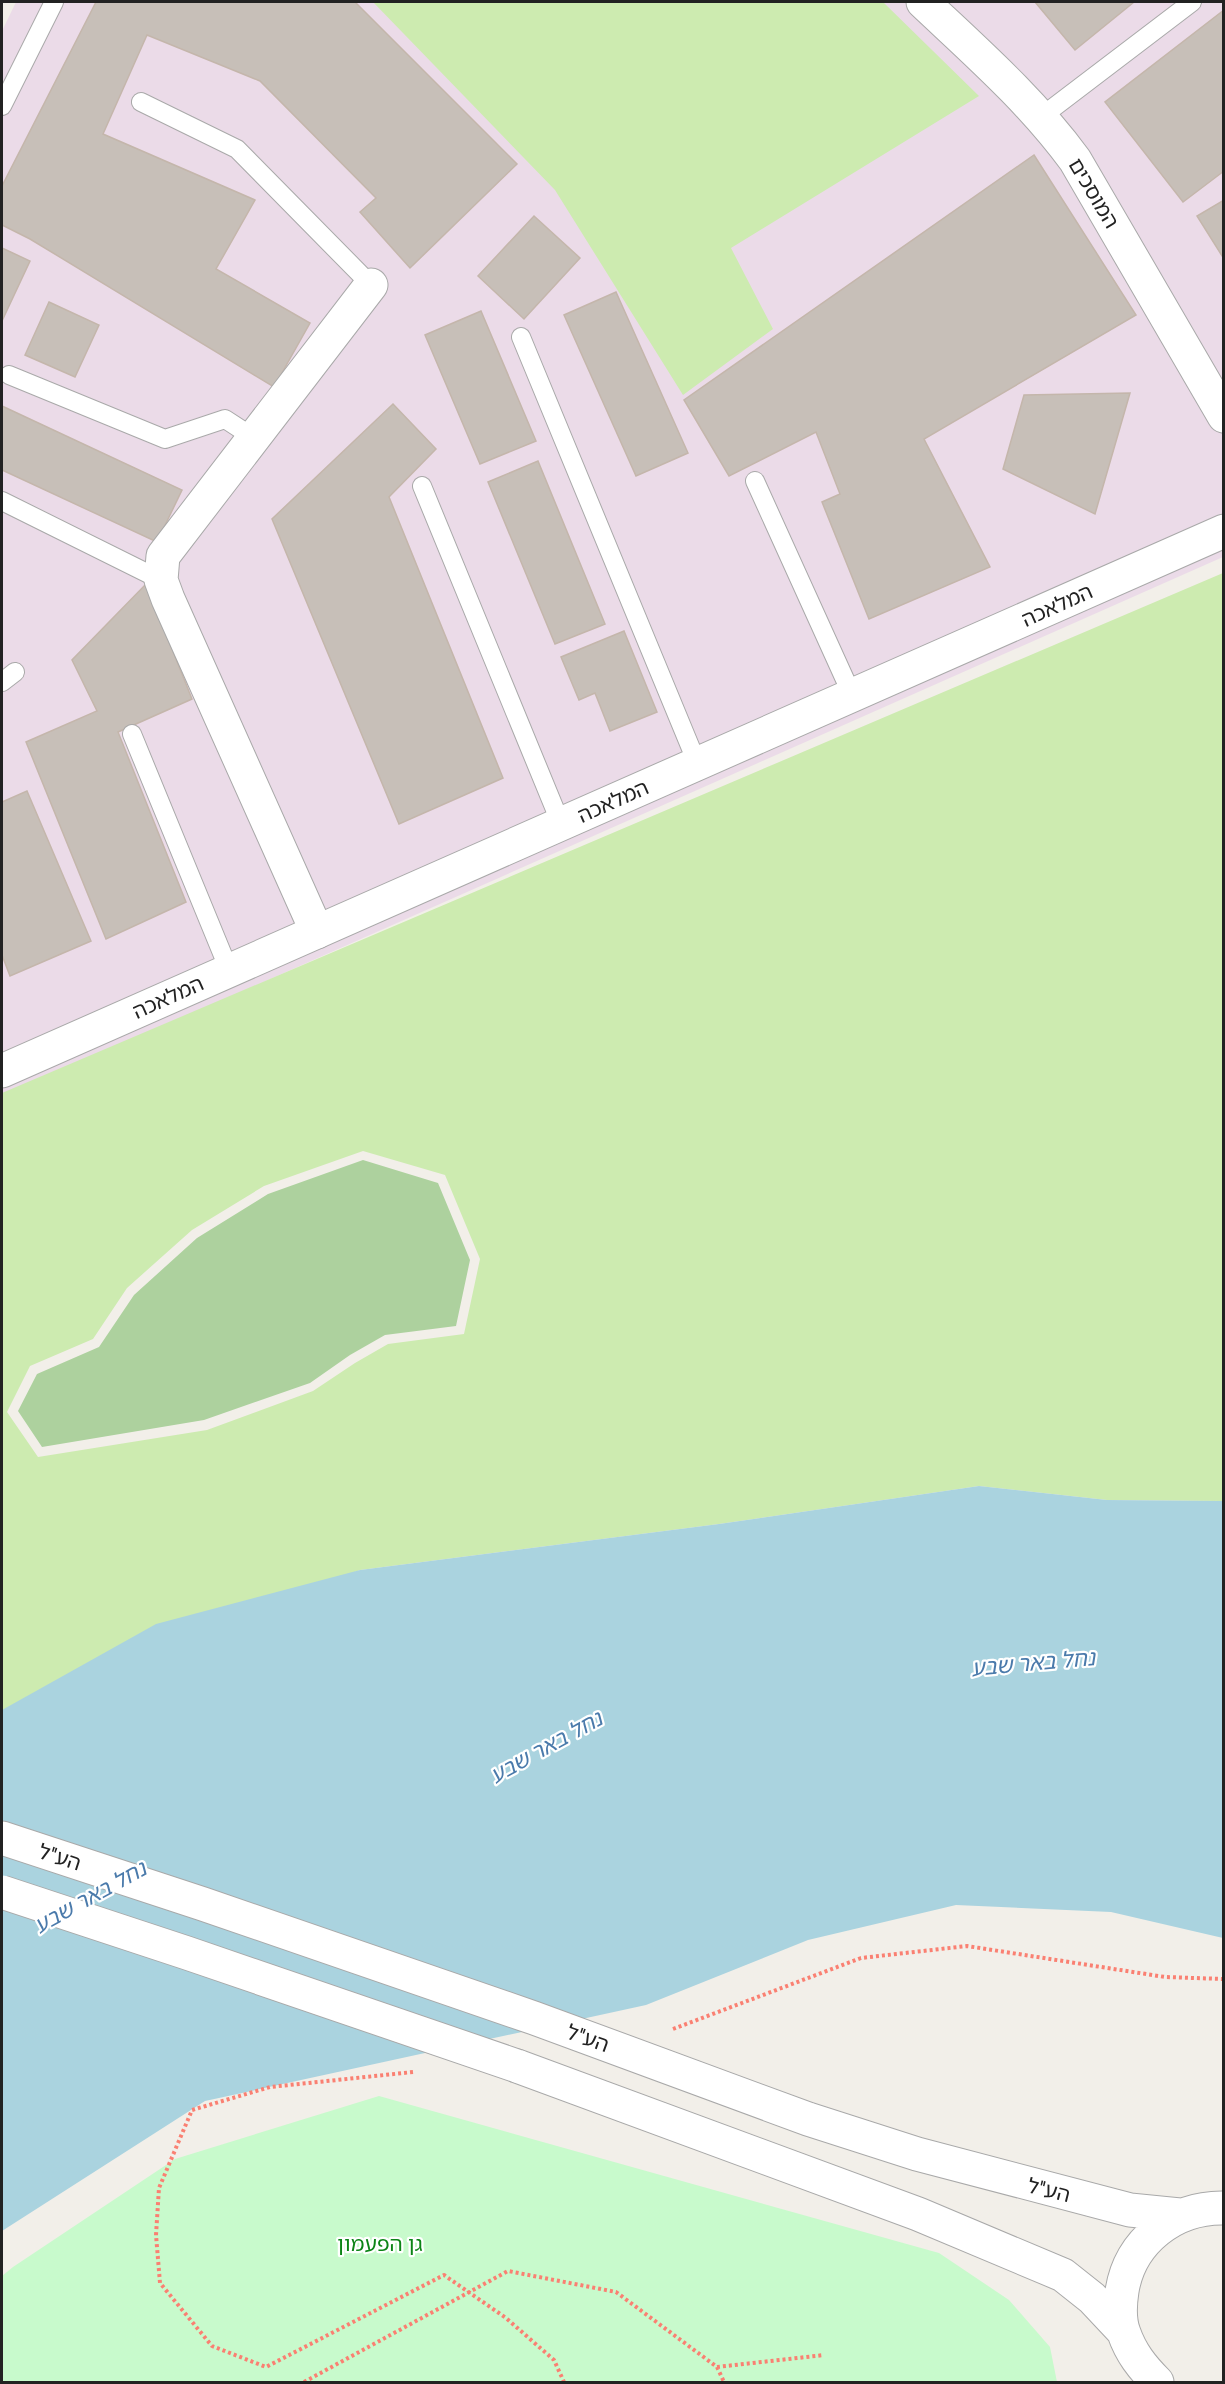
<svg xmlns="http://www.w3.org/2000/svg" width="1225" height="2384" font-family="Figtree,'Noto Sans Hebrew',sans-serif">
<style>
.industrial{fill:#ebdbe8}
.grass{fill:#cdebb0;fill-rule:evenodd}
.forest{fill:#add19e}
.park{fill:#c8facc}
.water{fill:#aad3df}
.building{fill:#c7bfb8;stroke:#c4b6ab;stroke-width:1.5}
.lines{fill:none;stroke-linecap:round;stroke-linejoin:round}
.service-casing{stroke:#a9a9a9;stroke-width:20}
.minor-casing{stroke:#a9a9a9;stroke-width:35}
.tertiary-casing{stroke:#a9a9a9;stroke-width:35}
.path{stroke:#fa8072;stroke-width:4;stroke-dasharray:3 3;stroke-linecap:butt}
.service{stroke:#fff;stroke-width:18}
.minor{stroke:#fff;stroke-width:33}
.tertiary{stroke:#fff;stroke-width:33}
.tertiary-bridge-casing{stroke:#a9a9a9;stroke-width:35;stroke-linecap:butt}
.tertiary-bridge{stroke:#fff;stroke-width:33}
.labels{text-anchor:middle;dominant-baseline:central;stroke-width:4.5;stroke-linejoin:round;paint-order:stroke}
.street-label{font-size:21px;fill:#222;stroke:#fff}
.park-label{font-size:21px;fill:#0c8416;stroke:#fff}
.water-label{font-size:22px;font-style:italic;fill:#4a7aab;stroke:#fff}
</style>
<rect width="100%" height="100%" fill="#f2efe9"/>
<path class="industrial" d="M16,2H1223V557L2,1098V31Z"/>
<path class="grass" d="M373,2H883L979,96L731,248L773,329L683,395L555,190Z
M1223,573V1501L1107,1500L979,1486L719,1524L360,1570L2,1711V1093ZM363,1151L445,1175L480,1259L464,1334L388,1344L355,1363L313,1391L207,1430L38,1457L7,1412L30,1366L93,1339L127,1288L192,1230L264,1186Z"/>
<path class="forest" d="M363,1160L438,1183L470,1260L456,1326L385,1335L350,1355L310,1383L204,1420L42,1447L18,1411L37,1374L99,1347L134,1295L197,1238L268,1194Z"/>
<path class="park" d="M379,2096L939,2253L1009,2300L1050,2347L1057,2382H2V2276L13,2267L175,2159Z"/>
<path class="water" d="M979,1486L1107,1500L1223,1501V1938L1111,1912L956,1905L808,1940L646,2005L205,2101L2,2231V1710L156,1624L360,1570L719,1524Z"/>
<path class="building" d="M96,2H355L517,164L410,268L360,212L376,198L260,81L147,35L103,134L255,200L216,269L310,323L274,387L30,239L2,225V186Z
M1035,2H1134L1075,50Z
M1224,10V171L1183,202L1105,102Z
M1034,155L1136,315L924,439L990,567L869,619L822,502L840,494L816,432L729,476L684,400Z
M1224,200V259L1197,216Z
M534,216L580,258L524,319L478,276Z
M2,248L30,261L2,321Z
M616,292L688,453L636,476L564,315Z
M49,302L99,325L75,377L25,355Z
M481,311L536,441L480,464L425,335Z
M1130,393L1095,514L1003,469L1024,395Z
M393,404L436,449L389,497L503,778L399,824L272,519Z
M2,406L182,490L157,542L2,470Z
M538,461L605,624L555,644L488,482Z
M146,584L192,699L118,732L186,902L106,939L26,742L97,711L72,660Z
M624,631L657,712L610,731L595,693L579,700L561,657Z
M27,791L91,941L10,976L2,955V802Z"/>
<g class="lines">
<g class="service-casing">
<path id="service" d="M141,102L237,149L371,285
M2,106L54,2
M1041,117L1192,2
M521,337L697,763
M9,375L165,439L225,419L254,438
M755,481L852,695
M422,486L561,824
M2,501L161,580
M2,682L15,672
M132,734L229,970"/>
</g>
<g class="minor-casing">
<path id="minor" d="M923,2C976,52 1031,100 1075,160L1224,416
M317,932L168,599L161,580L163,556L371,285"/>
</g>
<g class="tertiary-casing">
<path id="tertiary" d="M2,1071L1224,531
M2,1838L203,1904L534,2018L808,2119L917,2154L1130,2210L1180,2215
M517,2066L918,2214L1063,2275L1092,2298L1123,2331
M1157,2382C1142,2367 1131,2353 1124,2333C1119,2320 1120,2304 1122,2291C1130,2241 1174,2207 1224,2208"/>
</g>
<path class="path" d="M673,2029L861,1958L967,1946L1165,1977L1224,1979
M413,2072L270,2087L192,2110L159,2188L156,2235L160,2283L212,2346L266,2367L444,2275L506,2318L554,2360L564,2382
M717,2367L724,2382
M304,2382L508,2271L616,2292L717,2367L824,2355"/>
<use href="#service" class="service"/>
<use href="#minor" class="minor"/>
<use href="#tertiary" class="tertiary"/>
<g class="tertiary-bridge-casing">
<path id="tertiary-bridge" d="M2,1892L187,1953L517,2066"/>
</g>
<use href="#tertiary-bridge" class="tertiary-bridge"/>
</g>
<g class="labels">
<g class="street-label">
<text transform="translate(1094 193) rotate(59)">המוסכים</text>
<text transform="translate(1057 605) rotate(-24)">המלאכה</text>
<text transform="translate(613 801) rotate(-24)">המלאכה</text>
<text transform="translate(168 997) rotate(-24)">המלאכה</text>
<text transform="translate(60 1857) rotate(18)">הע"ל</text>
<text transform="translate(588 2038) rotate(20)">הע"ל</text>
<text transform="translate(1049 2190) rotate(14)">הע"ל</text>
</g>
<g class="park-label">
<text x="380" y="2243">גן הפעמון</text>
</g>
<g class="water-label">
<text transform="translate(1033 1663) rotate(-5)">נחל באר שבע</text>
<text transform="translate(546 1747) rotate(-29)">נחל באר שבע</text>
<text transform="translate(90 1897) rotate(-29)">נחל באר שבע</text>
</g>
</g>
<rect width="1225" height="2384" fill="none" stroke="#222222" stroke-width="6"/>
</svg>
